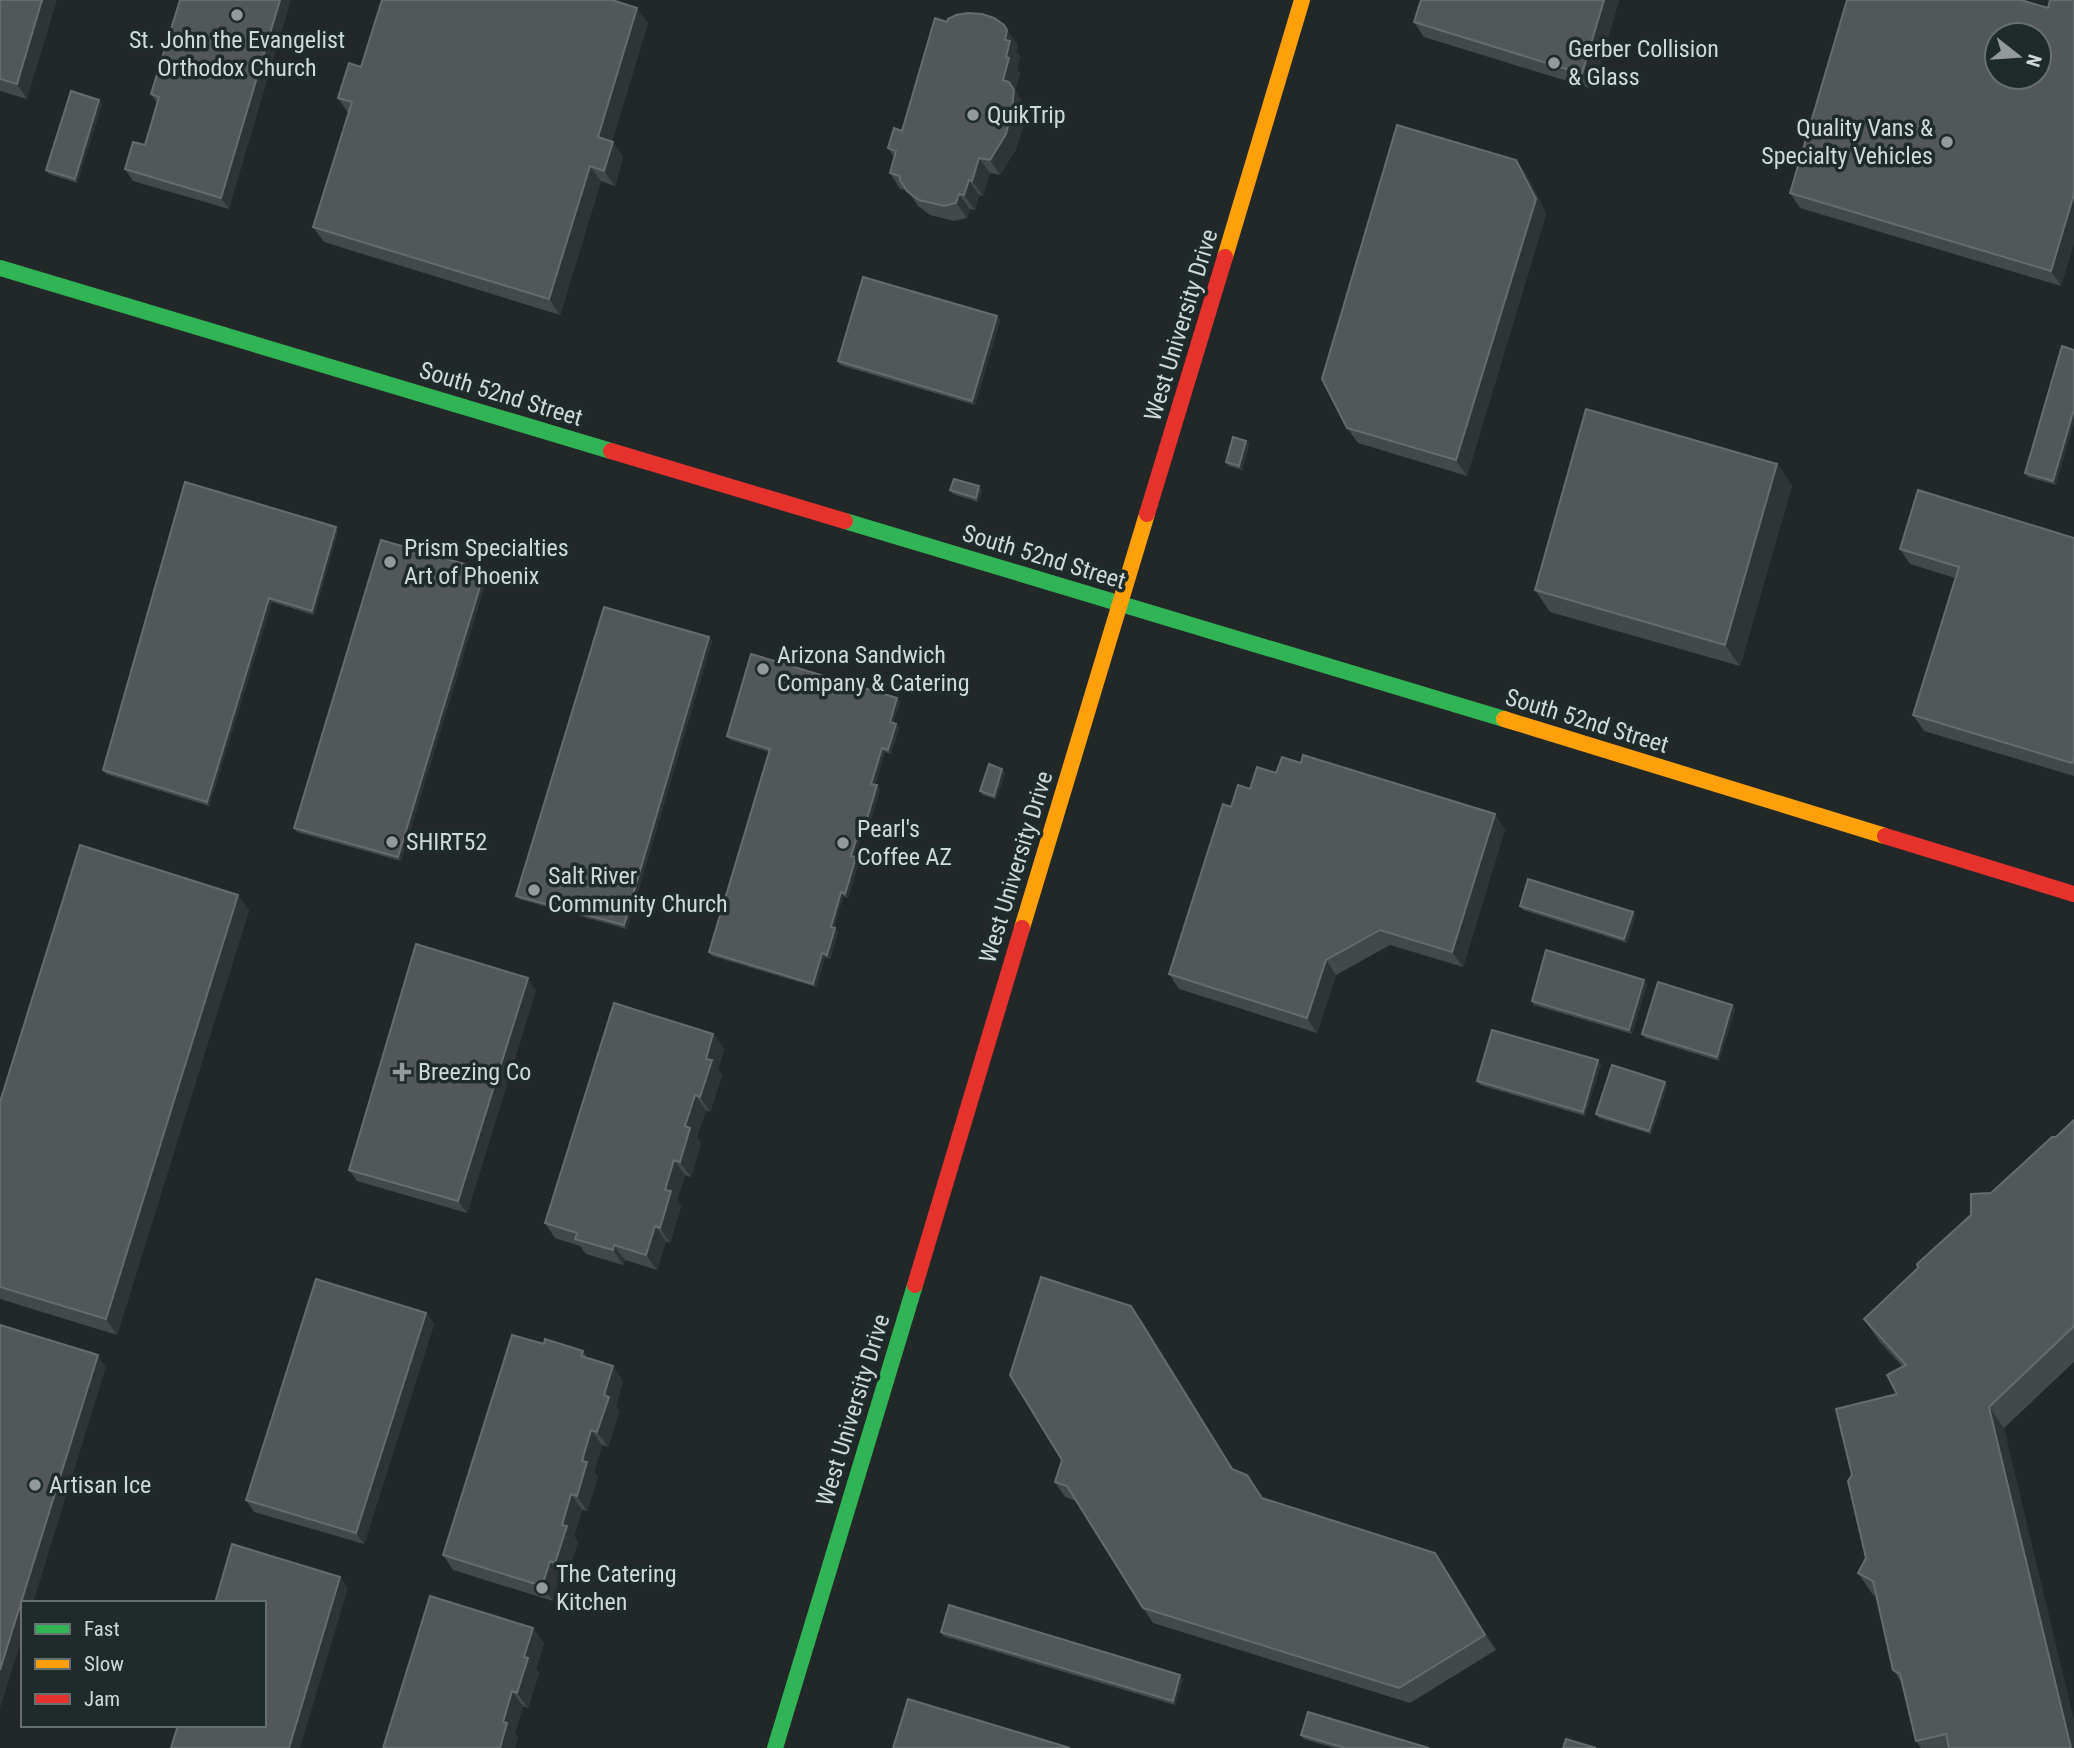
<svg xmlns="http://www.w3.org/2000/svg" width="2074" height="1748" font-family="'Roboto Condensed',sans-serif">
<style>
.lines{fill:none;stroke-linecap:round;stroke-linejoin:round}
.fast{stroke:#30b455;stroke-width:16}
.slow{stroke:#ff9f0a;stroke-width:16}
.jam{stroke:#e5322d;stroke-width:16}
.wall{fill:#434848}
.shaded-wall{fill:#2f3535}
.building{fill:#525758;stroke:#666c6c;stroke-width:2;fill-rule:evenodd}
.poi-dot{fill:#949a9b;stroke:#1f2a2b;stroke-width:2.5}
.labels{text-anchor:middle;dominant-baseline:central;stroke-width:7;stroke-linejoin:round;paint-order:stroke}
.poi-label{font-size:24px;fill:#d1d8d9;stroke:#1f2a2b;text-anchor:start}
.street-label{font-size:24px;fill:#d1d8d9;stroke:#1f2a2b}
</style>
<rect width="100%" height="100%" fill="#222828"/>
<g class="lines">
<path class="fast" d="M0,268L611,451
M845,521L1504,719
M775,1748L915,1285"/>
<path class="slow" d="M1225,257L1302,0
M1504,719L1885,836
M1022,928L1147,514"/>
<path class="jam" d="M611,451L845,521
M1147,514L1225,257
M1885,836L2074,894
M915,1285L1022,928"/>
</g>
<path class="wall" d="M0,0L27,99L0,91Z
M1619,0L1593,89L1424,37L1414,22Z
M2021,0L2061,286L1800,208L1790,193Z
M173,20L229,209L133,181L125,169L145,145L157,103L151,94Z
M947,22L1018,45L1016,51L1020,56L1017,69L1020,73L1015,90L1024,105L1023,126L1016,149L1000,175L990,173L983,196L979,195L975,210L970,209L967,218L954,221L930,215L918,206L907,190L900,189L890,173L894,157L888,148L902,131Z
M648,23L612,141L623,157L615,186L601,181L560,315L324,242L313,227L348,113L338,98L361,67Z
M99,100L102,104L77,183L49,174L46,170Z
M1527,175L1546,214L1467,476L1358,443L1347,428Z
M997,316L1000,320L975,405L840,365L838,361Z
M2062,346L2056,485L2028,477L2025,473Z
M1246,441L1249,444L1242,470L1229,466L1226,462Z
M1777,464L1792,486L1740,666L1550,612L1535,590Z
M950,490H982L978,502L953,494Z
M336,527L338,531L314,615L272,602L209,806L106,774L103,770Z
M2074,538V776L1924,731L1913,715L1955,578L1910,564L1900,549Z
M488,574L401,861L297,832L294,828Z
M709,637L712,641L627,929L519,899L516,896Z
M897,698L900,702L893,723L899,728L891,754L885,752L875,785L880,789L869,826L864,825L855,857L859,861L848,898L843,896L834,928L838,932L830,959L825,957L816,987L712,956L709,952L769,752L730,740L727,736Z
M1002,769L1005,773L996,799L983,795L980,791Z
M1276,773L1505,829L1463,967L1390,945L1336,975L1317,1033L1179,989L1169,974L1231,807L1250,789Z
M1520,906L1633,912L1635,916L1627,943L1523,910Z
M249,910L117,1335L0,1299V1102Z
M1647,984L1632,1034L1534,1005L1532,1001Z
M536,990L467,1213L357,1181L349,1170Z
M1732,1005L1735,1009L1719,1061L1645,1038L1642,1034Z
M713,1034L724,1049L718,1069L722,1075L710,1112L706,1110L697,1137L701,1143L691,1177L685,1175L677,1200L681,1207L670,1243L666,1241L657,1270L625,1260L623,1265L586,1254L580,1246L555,1238L545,1223Z
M1601,1064L1585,1116L1480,1085L1477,1081Z
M1665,1082L1667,1086L1651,1134L1599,1118L1596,1114Z
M2074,1120V1362L2004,1428L2074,1748H1921L1916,1741L1902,1683L1893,1670L1877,1596L1873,1595L1858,1573L1866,1558L1852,1475L1897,1394L1903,1367L1879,1341L1864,1319L1918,1268L1991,1193L2056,1137Z
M1131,1306L1142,1321L1234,1470L1263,1498L1435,1553L1445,1569L1496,1650L1410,1703L1153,1623L1143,1608L1076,1501L1065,1497L1055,1482Z
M426,1313L434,1324L364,1544L254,1512L246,1500Z
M583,1351L588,1359L623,1381L616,1406L619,1412L608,1447L602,1445L594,1472L598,1477L587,1511L582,1510L574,1536L578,1542L566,1578L560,1576L553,1601L453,1570L443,1555Z
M941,1632L1183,1679L1175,1705L943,1636Z
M544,1643L536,1669L539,1673L528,1708L523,1706L515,1733L518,1738L383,1748Z
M1301,1735L1429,1748H1334L1304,1739Z"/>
<path class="shaded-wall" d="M42,0H57L27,99L17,84Z
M280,0H291L229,209L221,198Z
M1604,0H1619L1593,89L1582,74Z
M637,8L648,23L609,152L598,137Z
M1007,30L1018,45L1016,51L1020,56L1017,69L1020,73L1015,90L1024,105L1023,126L1016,149L1000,175L990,160L1003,80L1006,57L1005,40Z
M99,100L102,104L77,183L75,179Z
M613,142L623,157L615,186L604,171Z
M979,158L990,173L983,196L972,181Z
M1516,160L1527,175L1546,214L1467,476L1456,460Z
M590,166L601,181L560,315L549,299Z
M969,180L979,195L975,210L964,195Z
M959,194L970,209L967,218L956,203Z
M2074,194V244L2061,286L2051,271Z
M997,316L1000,320L975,405L972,401Z
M2074,409V423L2056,485L2053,481Z
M1246,441L1249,444L1242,470L1239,466Z
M1777,464L1792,486L1740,666L1725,645Z
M979,486L982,490L978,502L976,498Z
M336,527L338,531L314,615L312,611Z
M485,570L488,574L401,861L398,857Z
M269,598L272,602L209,806L207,802Z
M709,637L712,641L627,929L624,925Z
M897,698L900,702L892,726L890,722Z
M896,724L899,728L891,754L888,750Z
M882,748L885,752L874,788L871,784Z
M1002,769L1005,773L996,799L994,796Z
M877,785L880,789L869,826L866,822Z
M1495,814L1505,829L1463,967L1452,952Z
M862,821L864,825L854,860L851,856Z
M856,857L859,861L848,898L845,894Z
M841,892L843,896L833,931L831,927Z
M238,895L249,910L117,1335L106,1319Z
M1633,912L1635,916L1627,943L1624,939Z
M835,928L838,932L830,959L827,955Z
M822,953L825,957L816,987L813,984Z
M1326,960L1336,975L1317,1033L1307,1018Z
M528,978L536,990L467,1213L458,1201Z
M1644,980L1647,984L1632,1034L1629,1030Z
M1732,1005L1735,1009L1719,1061L1717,1057Z
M713,1034L724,1049L718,1069L722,1075L710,1112L700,1097L706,1059Z
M1598,1060L1601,1064L1585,1116L1583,1112Z
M1665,1082L1667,1086L1651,1134L1649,1131Z
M695,1095L706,1110L697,1137L701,1143L691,1177L680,1162L685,1126Z
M674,1160L685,1175L677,1200L681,1207L670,1243L660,1228L665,1190Z
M655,1226L666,1241L657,1270L646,1255Z
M614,1245L625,1260L623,1265L613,1250Z
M1131,1306L1142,1321L1243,1485L1232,1469Z
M426,1313L434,1324L364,1544L356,1533Z
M98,1355L106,1367L33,1603H23V1635L0,1708V1670Z
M613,1366L623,1381L616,1406L619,1412L608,1447L597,1432L604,1395Z
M1989,1407L2004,1428L2074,1720V1748H2071Z
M591,1430L602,1445L594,1472L598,1477L587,1511L577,1496L582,1461Z
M571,1494L582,1510L574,1536L578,1542L566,1578L555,1563L562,1525Z
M1435,1553L1445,1569L1496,1650L1485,1635Z
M550,1561L560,1576L553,1601L542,1586Z
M340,1577L348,1588L300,1748H289Z
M533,1628L544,1643L536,1669L539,1673L528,1708L517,1693L524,1657Z
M1180,1675L1183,1679L1175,1705L1173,1701Z
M512,1691L523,1706L515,1733L518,1738L515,1748H500L503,1722Z"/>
<path class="building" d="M0,0H42L17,84L0,79Z
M180,0H280L221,198L125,169L133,142L145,145L159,97L151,94Z
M382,0H612L637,8L598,137L613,142L604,171L590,166L549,299L313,227L352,102L338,98L349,63L361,67Z
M1421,0H1604L1582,74L1414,22Z
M1847,0H2021L2048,8L2050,0H2074V194L2051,271L1790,193ZM1997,35H2039V77H1997Z
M968,13L982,14L994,18L1004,25L1007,30L1005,40L1010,41L1006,57L1009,58L1003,80L1009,82L1014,90L1012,110L1006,134L990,160L979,158L972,181L969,180L964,195L959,194L956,203L944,206L919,200L907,191L900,180V176L890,173L896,151L888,148L894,128L902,131L935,18L947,22L948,19L956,15Z
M71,91L99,100L75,179L46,170Z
M1397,125L1516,160L1536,199L1456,460L1347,428L1322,379Z
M863,277L997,316L972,401L838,361Z
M2062,346L2074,350V409L2053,481L2025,473Z
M1586,409L1777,464L1725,645L1535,590Z
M1233,437L1246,441L1239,466L1226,462Z
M954,479L979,486L976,498L950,490Z
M185,482L336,527L312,611L269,598L207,802L103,770Z
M1918,490L2074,538V757L2072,763L1913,715L1959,567L1900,549Z
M381,540L485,570L398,857L294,828Z
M604,607L709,637L624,925L516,896Z
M751,654L897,698L890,722L896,724L888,750L882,748L871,784L877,785L866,822L862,821L851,856L856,857L845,894L841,892L831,927L835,928L827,955L822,953L813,984L709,952L770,749L727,736Z
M1303,755L1495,814L1452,952L1380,930L1326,960L1307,1018L1169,974L1223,804L1231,807L1238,785L1250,789L1257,767L1276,773L1282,757L1301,763Z
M989,764L1002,769L994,796L980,791Z
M80,845L238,895L106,1319L0,1287V1102Z
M1528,879L1633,912L1624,939L1520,906Z
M416,944L528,978L458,1201L349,1170Z
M1546,950L1644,980L1629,1030L1532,1001Z
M1658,982L1732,1005L1717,1057L1642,1034Z
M614,1003L713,1034L706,1059L712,1060L700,1097L695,1095L685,1126L690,1128L680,1162L674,1160L665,1190L671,1191L660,1228L655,1226L646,1255L614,1245L613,1250L575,1239L577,1233L545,1223Z
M1492,1030L1598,1060L1583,1112L1477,1081Z
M1612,1065L1665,1082L1649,1131L1596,1114Z
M2074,1120V1326L1989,1407L2071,1748H1949L1946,1734L1916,1741L1900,1674L1893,1670L1873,1581L1858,1573L1866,1558L1848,1481L1852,1475L1836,1409L1897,1394L1887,1375L1906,1365L1864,1319L1918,1268L1917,1264L1971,1215V1194L1991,1193L2052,1137H2056Z
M1041,1277L1131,1306L1232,1469L1247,1475L1262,1498L1435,1553L1485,1635L1399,1688L1143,1608L1067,1486L1055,1482L1062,1460L1010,1375Z
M316,1279L426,1313L356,1533L246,1500Z
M0,1325L98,1355L0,1670Z
M512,1335L544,1344L545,1339L583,1351L581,1356L613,1366L604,1395L609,1397L597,1432L591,1430L582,1461L587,1462L577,1496L571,1494L562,1525L567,1526L555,1563L550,1561L542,1586L443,1555Z
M232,1544L340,1577L289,1748H171L178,1725H264V1603H215Z
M430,1596L533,1628L524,1657L528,1658L517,1693L512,1691L503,1722L507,1723L500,1748H383Z
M949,1605L1180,1675L1173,1701L941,1632Z
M908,1699L1070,1748H893Z
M1308,1712L1429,1748H1345L1301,1735Z
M1566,1739L1596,1748H1563Z"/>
<g class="poi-dot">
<circle cx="237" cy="15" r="7"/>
<circle cx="1554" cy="63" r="7"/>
<circle cx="973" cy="115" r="7"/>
<circle cx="1947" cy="142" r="7"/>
<circle cx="390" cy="562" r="7"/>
<circle cx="763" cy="669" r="7"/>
<circle cx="392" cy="842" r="7"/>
<circle cx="843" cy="843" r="7"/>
<circle cx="534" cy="890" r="7"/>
<path d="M398.5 1061.5h7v7h7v7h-7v7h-7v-7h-7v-7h7z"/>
<circle cx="35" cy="1485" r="7"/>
<circle cx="542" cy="1588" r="7"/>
</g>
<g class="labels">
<g class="poi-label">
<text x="237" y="40" text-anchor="middle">St. John the Evangelist<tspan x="237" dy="28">Orthodox Church</tspan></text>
<text x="1568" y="49">Gerber Collision<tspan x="1568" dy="28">&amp; Glass</tspan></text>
<text x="987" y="115">QuikTrip</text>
<text x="1933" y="128" text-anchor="end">Quality Vans &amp;<tspan x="1933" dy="28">Specialty Vehicles</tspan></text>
<text x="404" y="548">Prism Specialties<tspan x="404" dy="28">Art of Phoenix</tspan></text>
<text x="777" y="655">Arizona Sandwich<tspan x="777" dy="28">Company &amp; Catering</tspan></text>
<text x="857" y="829">Pearl's<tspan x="857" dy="28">Coffee AZ</tspan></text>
<text x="406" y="842">SHIRT52</text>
<text x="548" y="876">Salt River<tspan x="548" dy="28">Community Church</tspan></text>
<text x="418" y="1072">Breezing Co</text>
<text x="49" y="1485">Artisan Ice</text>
<text x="556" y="1574">The Catering<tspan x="556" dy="28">Kitchen</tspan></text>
</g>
<g class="street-label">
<text transform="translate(1181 325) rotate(-73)">West University Drive</text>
<text transform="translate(501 394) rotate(17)">South 52nd Street</text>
<text transform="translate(1044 557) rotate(17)">South 52nd Street</text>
<text transform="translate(1587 721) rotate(17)">South 52nd Street</text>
<text transform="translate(1016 867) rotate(-73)">West University Drive</text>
<text transform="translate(853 1410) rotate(-73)">West University Drive</text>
</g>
</g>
<rect x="21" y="1601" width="245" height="126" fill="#1f2a2b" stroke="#667071" stroke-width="2"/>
<rect x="35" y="1624" width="35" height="10" fill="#30b455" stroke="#667071" stroke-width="2"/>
<text x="84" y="1636" font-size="21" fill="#d1d8d9">Fast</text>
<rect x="35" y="1659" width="35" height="10" fill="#ff9f0a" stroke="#667071" stroke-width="2"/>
<text x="84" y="1671" font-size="21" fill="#d1d8d9">Slow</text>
<rect x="35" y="1694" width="35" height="10" fill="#e5322d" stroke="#667071" stroke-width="2"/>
<text x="84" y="1706" font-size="21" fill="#d1d8d9">Jam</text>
<g transform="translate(2018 56) rotate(107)"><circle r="33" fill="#1f2a2b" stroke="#667071" stroke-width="2"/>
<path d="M0-5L12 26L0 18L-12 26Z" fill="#949a9b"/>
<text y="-10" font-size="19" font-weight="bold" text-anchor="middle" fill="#d1d8d9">N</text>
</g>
</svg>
